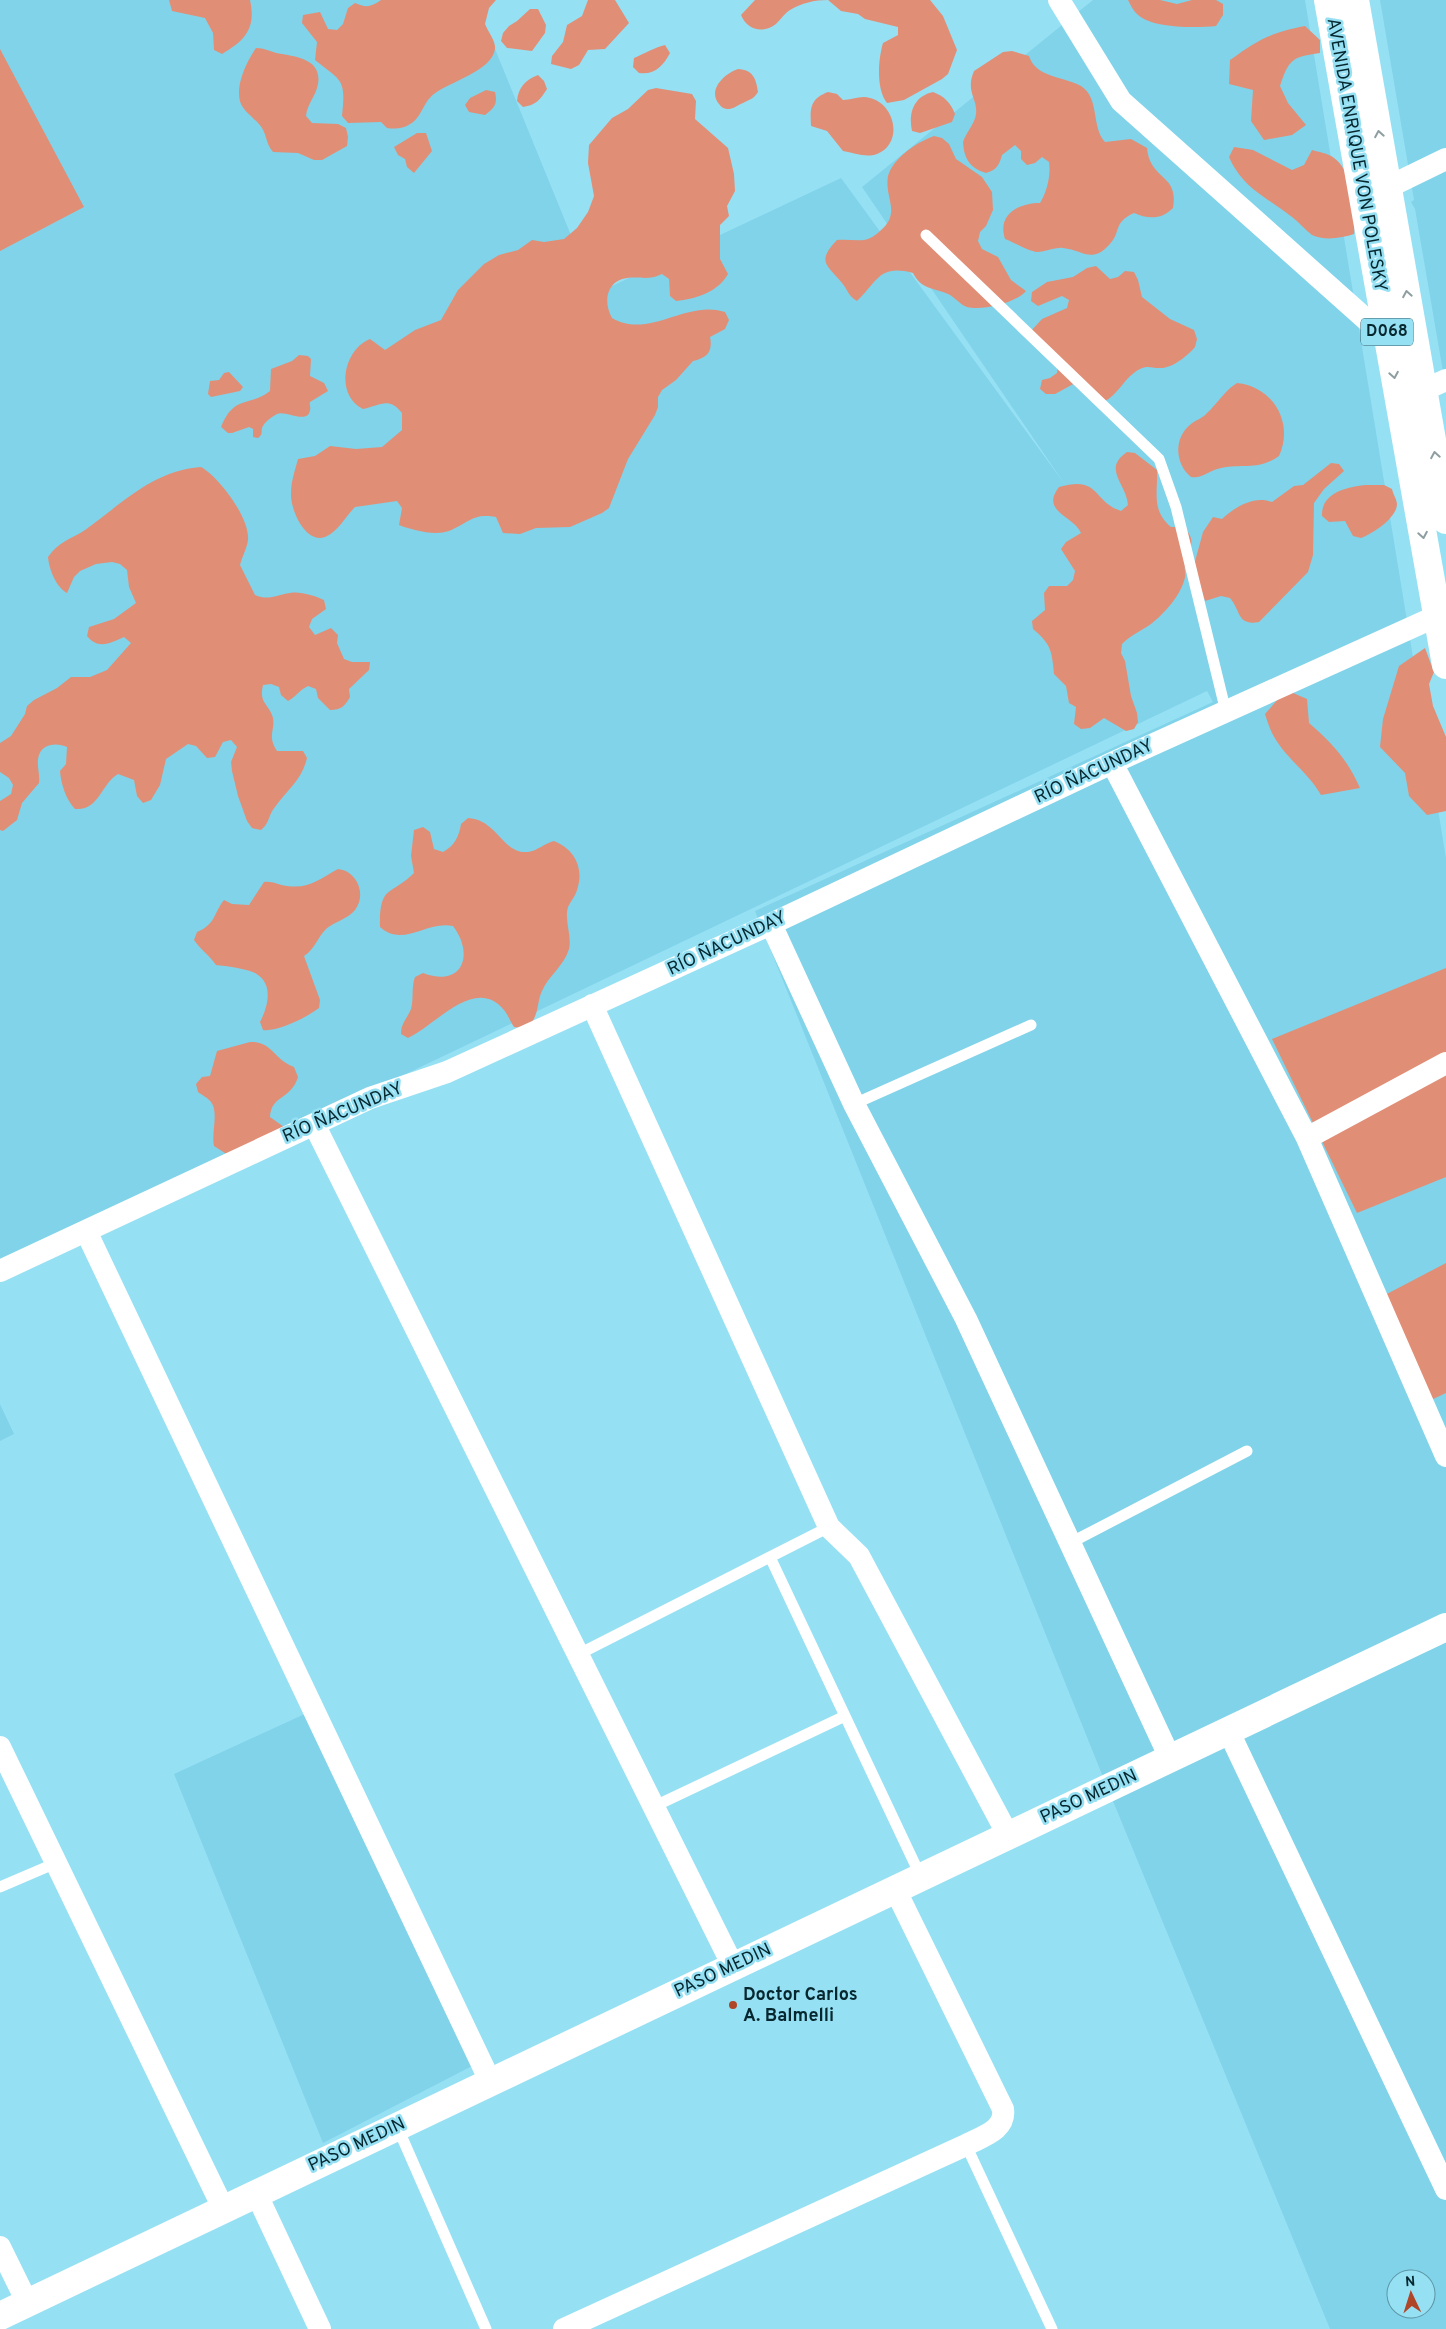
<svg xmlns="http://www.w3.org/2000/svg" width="1446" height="2329" font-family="Overpass,sans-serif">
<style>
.built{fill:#80d3e9;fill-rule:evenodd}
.green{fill:#e18e76}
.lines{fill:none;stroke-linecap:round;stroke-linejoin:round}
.lane{stroke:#fff;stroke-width:11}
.street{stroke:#fff;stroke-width:22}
.secondary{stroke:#fff;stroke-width:28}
.primary{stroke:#fff;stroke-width:28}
.oneway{stroke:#8f9ea1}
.poi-dot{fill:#ae4627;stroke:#96e0f4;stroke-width:2}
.labels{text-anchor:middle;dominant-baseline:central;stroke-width:5;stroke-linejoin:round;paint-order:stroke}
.shield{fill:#96e0f4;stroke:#325e6a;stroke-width:1}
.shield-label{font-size:16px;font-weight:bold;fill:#07272f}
.street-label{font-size:18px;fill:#07272f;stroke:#96e0f4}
.poi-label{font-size:18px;font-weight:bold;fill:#07272f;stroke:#96e0f4;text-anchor:start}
</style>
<rect width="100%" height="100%" fill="#96e0f4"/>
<path class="built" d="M0,0H475L595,294L841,178L1066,486L862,187L1093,0H1305L1446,858V2329H1330L1099,1767L755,911L1213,702L1207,691L0,1268ZM1396,2279H1426V2309H1396Z
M1380,0H1446V389L1415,209L1411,202L1414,200Z
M0,1404L14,1434L0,1441Z
M309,1712L474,2065L323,2143L174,1774Z"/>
<path class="green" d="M169,0H250C256,28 246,40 222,54L214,50L213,33L205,18L172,11Z
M381,0H496L489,8L485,24C488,32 496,41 495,49C492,71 449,82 434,94C423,102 421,119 410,124C403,129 395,129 387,128L381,122L348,123L342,116C346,78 342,82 315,60L317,42L302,23L303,15L320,12L328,29L337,30L343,24L348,8L355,3C366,8 371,7 381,0Z
M588,0H615L629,23L605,49L588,50L579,65L571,69L551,64L552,56L563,42L567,25L582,16Z
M755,0H828C814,0 802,3 790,10C785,13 781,19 776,24C763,34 747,30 741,15Z
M828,0H930L943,16L957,50L948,74L942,79L904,100L887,103C876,89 878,60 883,43L898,35V27L865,19L858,14L841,11Z
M1128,0H1160L1177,4L1192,0H1216L1223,4V15L1216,26C1197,28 1150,29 1136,13C1133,10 1130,4 1128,0Z
M530,9H538L546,25L545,33L532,51L507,48L501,41L503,33L509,26L517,21Z
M1305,26L1320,40V53C1292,57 1289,59 1280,86L1288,103L1306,125L1292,135L1264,140L1251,121L1253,90L1229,84L1230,60C1259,39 1270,33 1305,26Z
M665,45L670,53C663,66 655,75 639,73L633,67L634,58C643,54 656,47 665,45Z
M256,48C266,48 273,53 282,54C298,57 322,60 318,84C316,96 307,104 306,116L312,123L338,124L346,128L348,137L347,146L322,160H314L298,153L273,152C266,144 267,136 262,128C256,119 245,113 241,104C234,87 247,61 256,48Z
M0,49L84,207L0,251Z
M1012,51L1029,56C1036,78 1063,76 1081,86C1100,98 1091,127 1105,142L1131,139L1147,148C1150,181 1179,173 1173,208C1161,220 1148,219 1134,213C1112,223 1122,232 1109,245C1091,264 1083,250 1063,248C1055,247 1046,252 1037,252C1029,251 1013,242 1005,239C997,214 1019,203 1040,203C1047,192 1051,175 1049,162L1042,157L1035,163L1027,165L1021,159V151L1015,145L1002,155C999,166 996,170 986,173C970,168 964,159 963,142C966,133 975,123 976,114C978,98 965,92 974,71L1003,52Z
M738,69C753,70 756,78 758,92C753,100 750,99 743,103C738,105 733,109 729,109C724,109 721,107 719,104C707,90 725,73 738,69Z
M538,75L544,81L547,89C540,100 536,105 523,107L517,101C518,88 525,80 538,75Z
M656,88L692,94L696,101L695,119L728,148L734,174L735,191L727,206L729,216L720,225V259L728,274C718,292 696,299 676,301L670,296L669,279L662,274C647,281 641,276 627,278C606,281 603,302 612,318C649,340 686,299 725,312L729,320L725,329L710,337C713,352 707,358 693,361L676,380L662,390L658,397V407L655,415L628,459L609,508L602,513L570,527L536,528L520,534L503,533L496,517C472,513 469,523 449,531C434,536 412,530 399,525L402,508L397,501L355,507C345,517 338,532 325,537C305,544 290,509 291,493C291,482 295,470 298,459L315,456L330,446L356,449L382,447L402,430V413C388,396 380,406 363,409C334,395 344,349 370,339L385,350L415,330L441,320L458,290L484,264L499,255L518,250L532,240L544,242L564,239L577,228L588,212L594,196L588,163L589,145L612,118L628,109L648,90Z
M486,90L495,92C498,104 494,108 485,115L469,112L465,105L470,98Z
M828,92L837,94L843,100C852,100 861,95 870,98C895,104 904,143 877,154C866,158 854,153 843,151L827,131L811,126C810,108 810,99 828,92Z
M933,92C944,96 951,103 955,114L952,122L920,133L912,131C908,113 914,96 933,92Z
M417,133H426L432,151L414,173L407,167L405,159L398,155L394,147Z
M934,136L942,138L949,144L956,159L982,177L992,192L993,210L986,226L980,232L978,241L982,249L998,257L1011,280L1026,291C1016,303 982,311 967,307C959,304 955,297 948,294C932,287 922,290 913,273C879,264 878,281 857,301C848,296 848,290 842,283C827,265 816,262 837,240C846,239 855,241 864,240C870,239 876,235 880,231C902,213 884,198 888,176C893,158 917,142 934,136Z
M1234,147L1253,150L1292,170L1304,165L1312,150C1318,152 1328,153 1334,158C1353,171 1357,213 1354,234C1342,238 1324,241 1312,235C1305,230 1299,222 1292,217C1267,197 1243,189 1229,157Z
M1096,266L1110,279L1118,277L1125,271L1134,272L1138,280L1142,297L1170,319L1194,330L1197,339L1195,347C1187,356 1172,369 1159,368C1151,368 1148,365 1140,369C1124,377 1119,395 1103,402L1077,382L1055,394H1046L1040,389L1042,380L1050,378L1057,373L1058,364L1030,332L1042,319L1067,308L1069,300L1062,296L1038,306L1031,301L1032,292L1047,282L1073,277L1087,268Z
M299,355L308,356L311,359L310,376L324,383L328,391L310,402C309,404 311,407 310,410C308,425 285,410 277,414C273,416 264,422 262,428C261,433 263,434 258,438L253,437V429L249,427L232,433H228L221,427C234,394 250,407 270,391L271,369L292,361Z
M229,372L243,387L240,391L211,397L208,394L210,381L219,380L224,373Z
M1237,383C1274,387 1294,423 1279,456C1257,471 1244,463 1221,468C1209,470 1203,479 1191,477C1175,464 1173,438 1191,424C1196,420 1203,418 1207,413C1218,403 1225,390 1237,383Z
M1127,452L1135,453L1157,470C1158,493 1151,510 1171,527H1184C1199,544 1187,548 1185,566C1184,570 1186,573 1185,577C1182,594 1164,614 1151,624C1141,631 1131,635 1122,644L1121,653L1125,661L1131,696L1137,713L1138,722L1134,729L1126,731L1104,718L1090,728L1081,729L1074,724L1076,707L1069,703L1066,686L1054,674C1052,651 1051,644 1033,629L1032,621L1045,610L1044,593L1049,586H1067L1073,580L1075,571L1061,549L1066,542L1081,533C1073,515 1040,512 1059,487C1100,475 1092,501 1121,511L1128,505C1126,483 1102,469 1127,452Z
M1331,463L1339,464L1344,471L1324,489L1314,503L1313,555L1308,572L1259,622C1237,626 1241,611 1230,598L1221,596L1205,601L1194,565L1203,532L1213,517L1222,519C1235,507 1254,495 1272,502L1294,486L1303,485Z
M201,467C219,477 250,518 248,540C247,548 242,557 240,565L255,595C269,601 276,595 290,593C300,591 315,596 324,600L326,609L312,619L309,627L315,635L331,628L338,635L337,643L344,659L352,662H370L369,670L349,689L350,697C345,706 341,710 330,710L318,698L316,689L308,686C299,690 296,697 288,701L281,695L279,687L271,684L263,685C259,703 267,702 272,715C277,728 266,735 277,751H303L307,758C302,780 287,790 275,807C268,815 270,823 261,830L252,828L247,821L238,796L232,771L231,762L237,747L231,740L223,742L215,757L207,758L196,746L188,744L166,759L160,785L151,800L143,803L137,796L134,780L118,774C101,784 99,811 75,809C66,800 61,784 60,771L66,764L67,747C56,742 40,744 38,759C37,767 40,775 39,783L22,803L17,820L3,831L0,830V801L11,794L13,785L9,778L0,772V743L11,736L25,714L27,706L34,700L57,688L71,677H90L107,670L131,643L124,637C111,643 98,650 87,636L89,627L114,619L136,603L129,587L127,570L120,564L112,562L96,564L80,571L74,577L67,593C56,587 49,569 48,557C58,542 71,539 85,530C123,503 152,471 201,467Z
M1366,485H1384L1392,489C1393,494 1397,500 1397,504C1397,518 1372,534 1361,538L1353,536L1345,521L1329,522L1322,516C1321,492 1348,487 1366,485Z
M1425,648L1434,672L1429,684L1433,706L1446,737V811L1427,815L1409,796L1405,773L1380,747L1383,719L1399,666Z
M1286,690L1307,699L1309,723C1333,744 1347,759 1360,788L1321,795C1308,772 1284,757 1272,733C1269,727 1267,720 1265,714Z
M468,818C498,820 502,854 528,852C537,851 545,843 554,841C576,850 585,870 576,893C574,898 570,902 568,907C564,920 572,935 569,949C564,966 549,975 542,991C537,1001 539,1014 531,1023C526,1029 520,1028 514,1027C510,1021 508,1015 504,1010C475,975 436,1025 408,1038L401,1034C401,1023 407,1019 411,1009C414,999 411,988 415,977L423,973C462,988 475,955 453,926C427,920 403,948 380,927C379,884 391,896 414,873L411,856L414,830L423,827L430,832L434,849L443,852C454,846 459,837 461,824Z
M338,869C357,871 367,894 355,910C348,919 334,922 326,929C317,938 315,949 304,956L320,1000L319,1008C307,1017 278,1032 263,1030L260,1022C267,1009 274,986 258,975C251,969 226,966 216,965C209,955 201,950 194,940L197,932C216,924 213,914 224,900L232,904L249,905L264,882C273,881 278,885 287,886C310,889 319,879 338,869Z
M1446,968V1177L1357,1213L1272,1039Z
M250,1042C272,1041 274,1060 294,1067L298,1077C291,1100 271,1095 270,1117L284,1127L228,1155L214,1146C211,1134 219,1112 211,1102C208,1098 202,1095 198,1092L196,1084L202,1077L210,1076L217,1051Z
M1446,1263V1393L1431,1400L1383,1296Z"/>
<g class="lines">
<path class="lane" d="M926,235L1159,459L1176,507L1226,712
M854,1104L1031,1025
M1070,1543L1247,1451
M770,1557L921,1877
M579,1654L829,1527
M655,1806L845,1716
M0,1887L56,1863
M397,2126L486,2329
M966,2145L1052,2329"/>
<path class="street" d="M1059,0L1121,101L1388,339
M1374,194L1446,159
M1424,390L1446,380
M1112,763L1307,1138L1446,1456
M771,924L854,1104L966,1319L1170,1758
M592,1005L829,1527L859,1556L1008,1835
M314,1124L733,1966
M1307,1138L1446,1063
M86,1231L490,2081
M0,1271L370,1098L447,1072L771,924L1112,763L1437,616L1446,603
M1228,1730L1446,2189
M0,1747L223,2208
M256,2193L320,2329
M0,2247L27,2302
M564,2329L966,2145C983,2136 1006,2130 1003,2109L895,1889"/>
<path class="secondary" d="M0,2316L1446,1627"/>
<path class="primary" d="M1328,0L1446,665
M1355,0L1446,520"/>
</g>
<defs><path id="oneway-chevron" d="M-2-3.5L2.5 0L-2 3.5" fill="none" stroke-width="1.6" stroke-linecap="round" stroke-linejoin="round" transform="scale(1.25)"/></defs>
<g class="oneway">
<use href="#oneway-chevron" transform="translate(1379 134) rotate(-100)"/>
<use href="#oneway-chevron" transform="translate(1407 294) rotate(-100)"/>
<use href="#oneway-chevron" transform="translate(1394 375) rotate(80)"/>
<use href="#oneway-chevron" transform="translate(1435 455) rotate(-100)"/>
<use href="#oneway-chevron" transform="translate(1423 535) rotate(80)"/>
</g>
<circle class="poi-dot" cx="733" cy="2005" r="5"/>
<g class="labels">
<rect class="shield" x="1361" y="318.5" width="52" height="27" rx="4"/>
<g class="shield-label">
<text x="1387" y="332">D068</text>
</g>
<g class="street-label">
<text transform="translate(1356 155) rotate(80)">AVENIDA ENRIQUE VON POLESKY</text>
<text transform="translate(1094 772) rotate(-25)">RÍO ÑACUNDAY</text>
<text transform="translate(727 944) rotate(-25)">RÍO ÑACUNDAY</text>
<text transform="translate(343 1113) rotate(-23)">RÍO ÑACUNDAY</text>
<text transform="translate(1089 1797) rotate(-25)">PASO MEDIN</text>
<text transform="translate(723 1971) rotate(-25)">PASO MEDIN</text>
<text transform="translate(357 2145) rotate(-25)">PASO MEDIN</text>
</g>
<g class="poi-label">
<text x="743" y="1995">Doctor Carlos<tspan x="743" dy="21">A. Balmelli</tspan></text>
</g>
</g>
<g transform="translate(1411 2294) rotate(356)"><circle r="24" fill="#96e0f4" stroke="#5d96a5"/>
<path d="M0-4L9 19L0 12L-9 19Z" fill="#ae4627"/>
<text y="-8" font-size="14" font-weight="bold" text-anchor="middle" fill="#07272f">N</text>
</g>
</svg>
